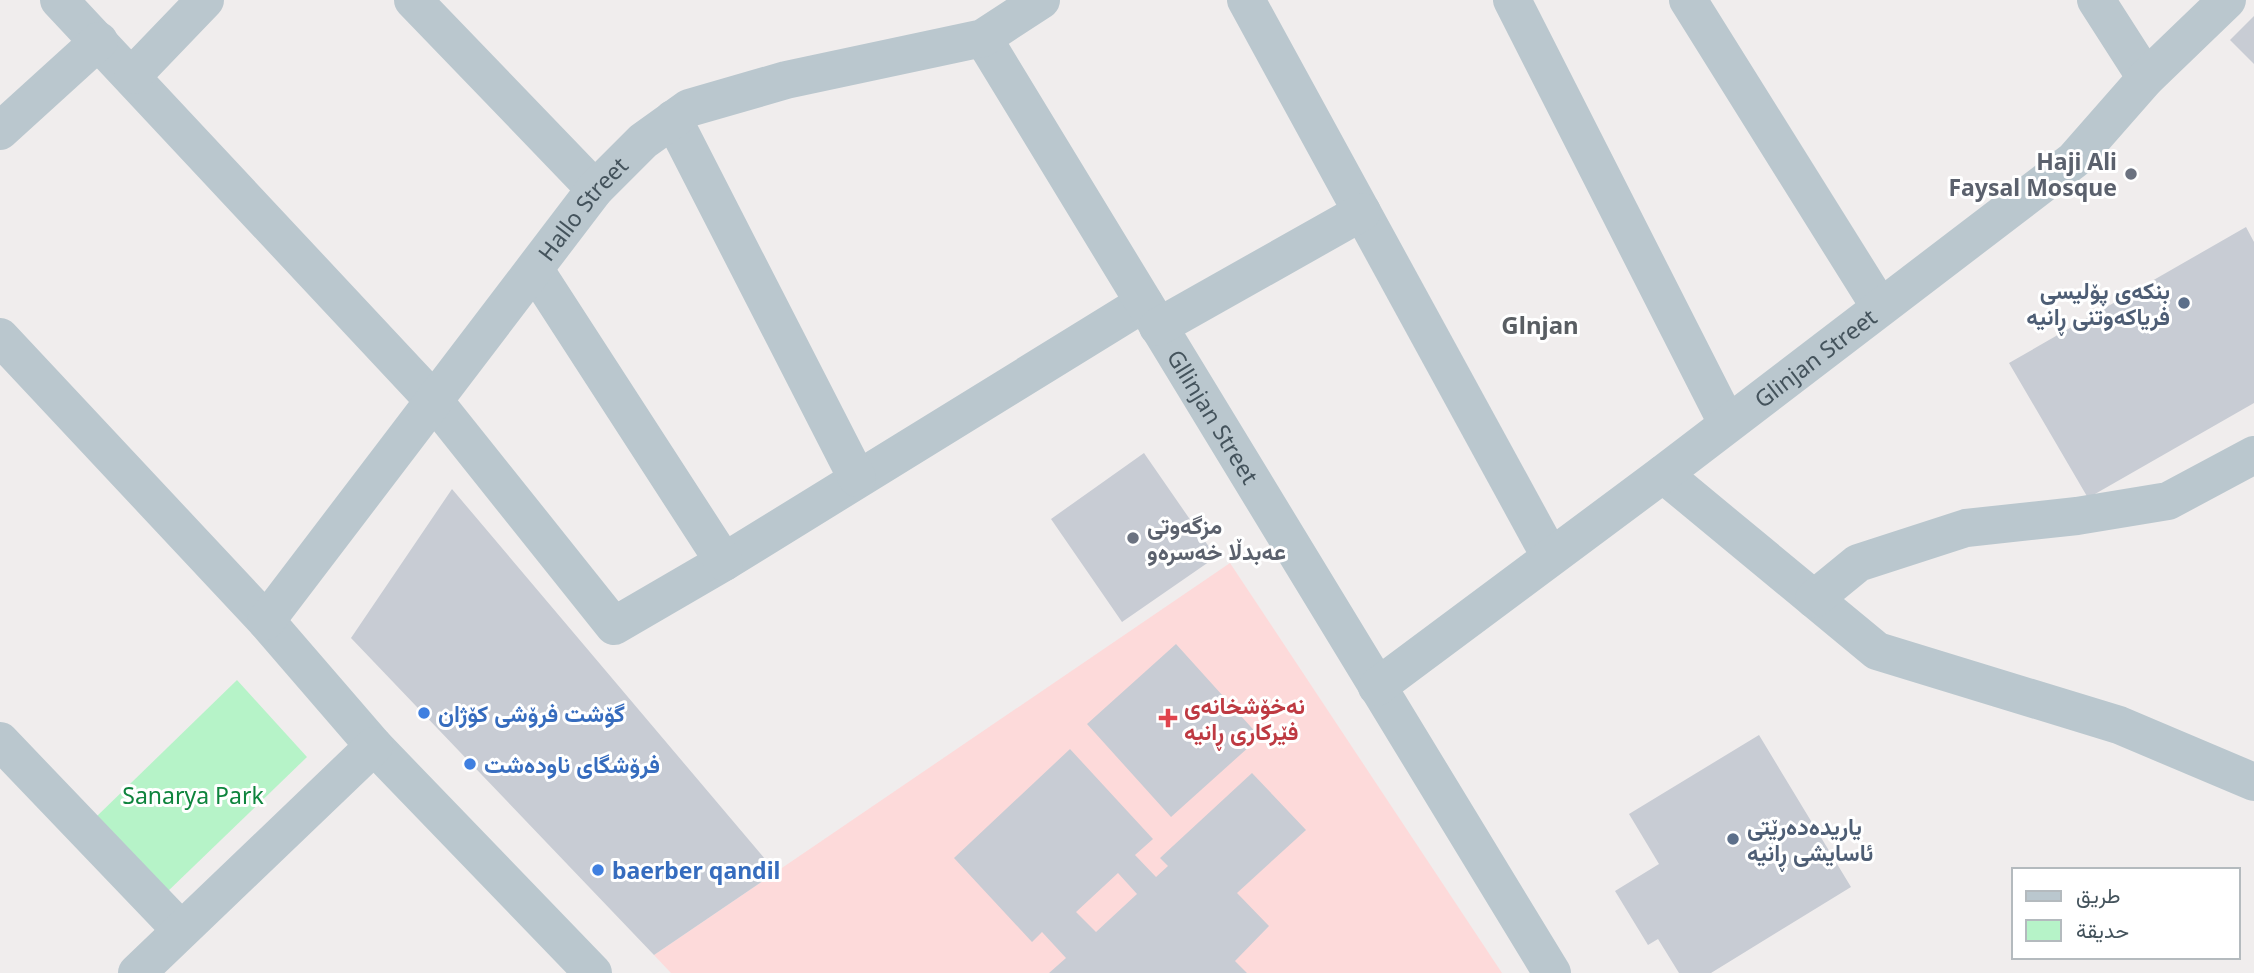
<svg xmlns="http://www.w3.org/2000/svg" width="2254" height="973" font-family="'Noto Sans',Vazirmatn,sans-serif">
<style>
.medical{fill:#fddada}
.green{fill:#b6f3c8}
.building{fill:#c8ccd4;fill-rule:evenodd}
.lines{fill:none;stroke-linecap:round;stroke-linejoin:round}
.minor{stroke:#bac7ce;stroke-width:38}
.worship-dot{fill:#6b7280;stroke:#fff;stroke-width:2.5}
.service-dot{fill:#5c6f8a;stroke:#fff;stroke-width:2.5}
.shop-dot{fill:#3f7fe0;stroke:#fff;stroke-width:2.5}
.health-dot{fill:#e0444e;stroke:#fff;stroke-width:2.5}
.labels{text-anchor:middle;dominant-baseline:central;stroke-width:6;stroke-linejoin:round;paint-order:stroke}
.worship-label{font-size:23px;font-weight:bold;fill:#5b616d;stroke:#fff;text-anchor:end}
.street-label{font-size:23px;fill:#44535c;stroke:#fff}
.service-label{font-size:23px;font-weight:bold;fill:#4e5e75;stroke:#fff;text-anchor:end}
.health-label{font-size:23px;font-weight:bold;fill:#be3a42;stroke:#fff;text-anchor:start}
.shop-label{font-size:23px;font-weight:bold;fill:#366cbe;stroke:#fff;text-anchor:start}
.park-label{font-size:23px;fill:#0e843d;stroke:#fff}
.neighbourhood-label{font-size:24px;font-weight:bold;fill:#595e63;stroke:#fff}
</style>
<rect width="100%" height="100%" fill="#f0eded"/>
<path class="medical" d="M1230,563L1502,973H671L654,955Z"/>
<path class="green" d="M237,680L307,757L165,894L95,818Z"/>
<path class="building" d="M2254,16V64L2230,40Z
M2246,227L2254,242V403L2088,498L2009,363Z
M1144,453L1216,557L1122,622L1051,519Z
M452,489L776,872L654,955L351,638Z
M1176,644L1260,737L1171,817L1087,724Z
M1759,735L1851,887L1711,973H1679L1658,939L1648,945L1615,891L1659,864L1629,814Z
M1070,749L1153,839L1135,855L1156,877L1168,866L1160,858L1252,773L1306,830L1237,893L1269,926L1235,961L1247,973H1049L1066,958L1042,932L1032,942L954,858ZM1118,873L1137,894L1096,932L1076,912Z"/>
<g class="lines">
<g class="minor">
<path d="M59,0L435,402L614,626L724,562L1144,303"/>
<path d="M413,0L595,189"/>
<path d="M1246,0L1550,556"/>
<path d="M1512,0L1727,423"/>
<path d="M1688,0L1880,307"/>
<path d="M2096,0L2146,78"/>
<path id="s1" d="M983,38L1552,973"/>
<path d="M133,75L205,0"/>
<path d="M673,119L857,478"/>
<path d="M0,131L99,41"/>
<path d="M535,270L724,562"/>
<path d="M1158,327L1362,212"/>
<path d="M0,337L266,621L374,746L593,973"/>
<path d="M1663,474L1877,651L2119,725L2254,782"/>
<path d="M1814,599L1858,563L1966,528L2077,516L2168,501L2254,455"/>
<path id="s2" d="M266,621L595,189L643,141L689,108L786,80L983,38L1041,0"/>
<path id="s3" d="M1377,687L1663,474L2074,160L2146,78L2227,0"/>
<path d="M0,741L181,930"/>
<path d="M137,973L374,746"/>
</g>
</g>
<g class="worship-dot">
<circle cx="2131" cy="174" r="7"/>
<circle cx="1133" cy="538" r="7"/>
</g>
<g class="service-dot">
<circle cx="2184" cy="303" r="7"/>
<circle cx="1733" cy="839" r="7"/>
</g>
<g class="shop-dot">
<circle cx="424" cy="713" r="7"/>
<circle cx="470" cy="764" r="7"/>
<circle cx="598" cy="870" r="7"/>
</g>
<path class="health-dot" d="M1164.5 707.5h7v7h7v7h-7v7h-7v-7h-7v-7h7z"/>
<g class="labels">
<g class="worship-label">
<text x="2117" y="161">Haji Ali<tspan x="2117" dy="26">Faysal Mosque</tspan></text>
<text x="1147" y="525" text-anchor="start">مزگەوتی<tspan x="1147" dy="26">عەبدڵا خەسرەو</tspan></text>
</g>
<g class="street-label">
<text stroke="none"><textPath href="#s2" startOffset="520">Hallo Street</textPath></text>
<text stroke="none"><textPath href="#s3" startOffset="548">Glinjan Street</textPath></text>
<text stroke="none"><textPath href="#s1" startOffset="443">Gllinjan Street</textPath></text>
</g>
<g class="service-label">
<text x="2170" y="290">بنکەی پۆلیسی<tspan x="2170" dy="26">فریاکەوتنی ڕانیە</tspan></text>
<text x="1747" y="826" text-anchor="start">یاریدەدەرێتی<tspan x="1747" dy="26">ئاسایشی ڕانیە</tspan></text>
</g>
<g class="health-label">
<text x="1184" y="705">نەخۆشخانەی<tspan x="1184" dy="26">فێرکاری ڕانیە</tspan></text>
</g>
<g class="shop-label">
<text x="438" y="713">گۆشت فرۆشی کۆژان</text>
<text x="484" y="764">فرۆشگای ناوده‌شت</text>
<text x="612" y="870">baerber qandil</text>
</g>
<g class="park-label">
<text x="193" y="795">Sanarya Park</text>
</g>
<g class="neighbourhood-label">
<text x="1540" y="324">Glnjan</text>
</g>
</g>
<rect x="2012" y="868" width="228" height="91" fill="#ffffff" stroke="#b4babe" stroke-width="2"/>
<rect x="2026" y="891" width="35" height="10" fill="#bac7ce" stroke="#b4babe" stroke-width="2"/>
<text x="2076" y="903" font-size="21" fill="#44535c">طريق</text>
<rect x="2026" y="920" width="35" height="21" fill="#b6f3c8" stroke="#b4babe" stroke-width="2"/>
<text x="2076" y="938" font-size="21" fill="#44535c">حديقة</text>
</svg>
